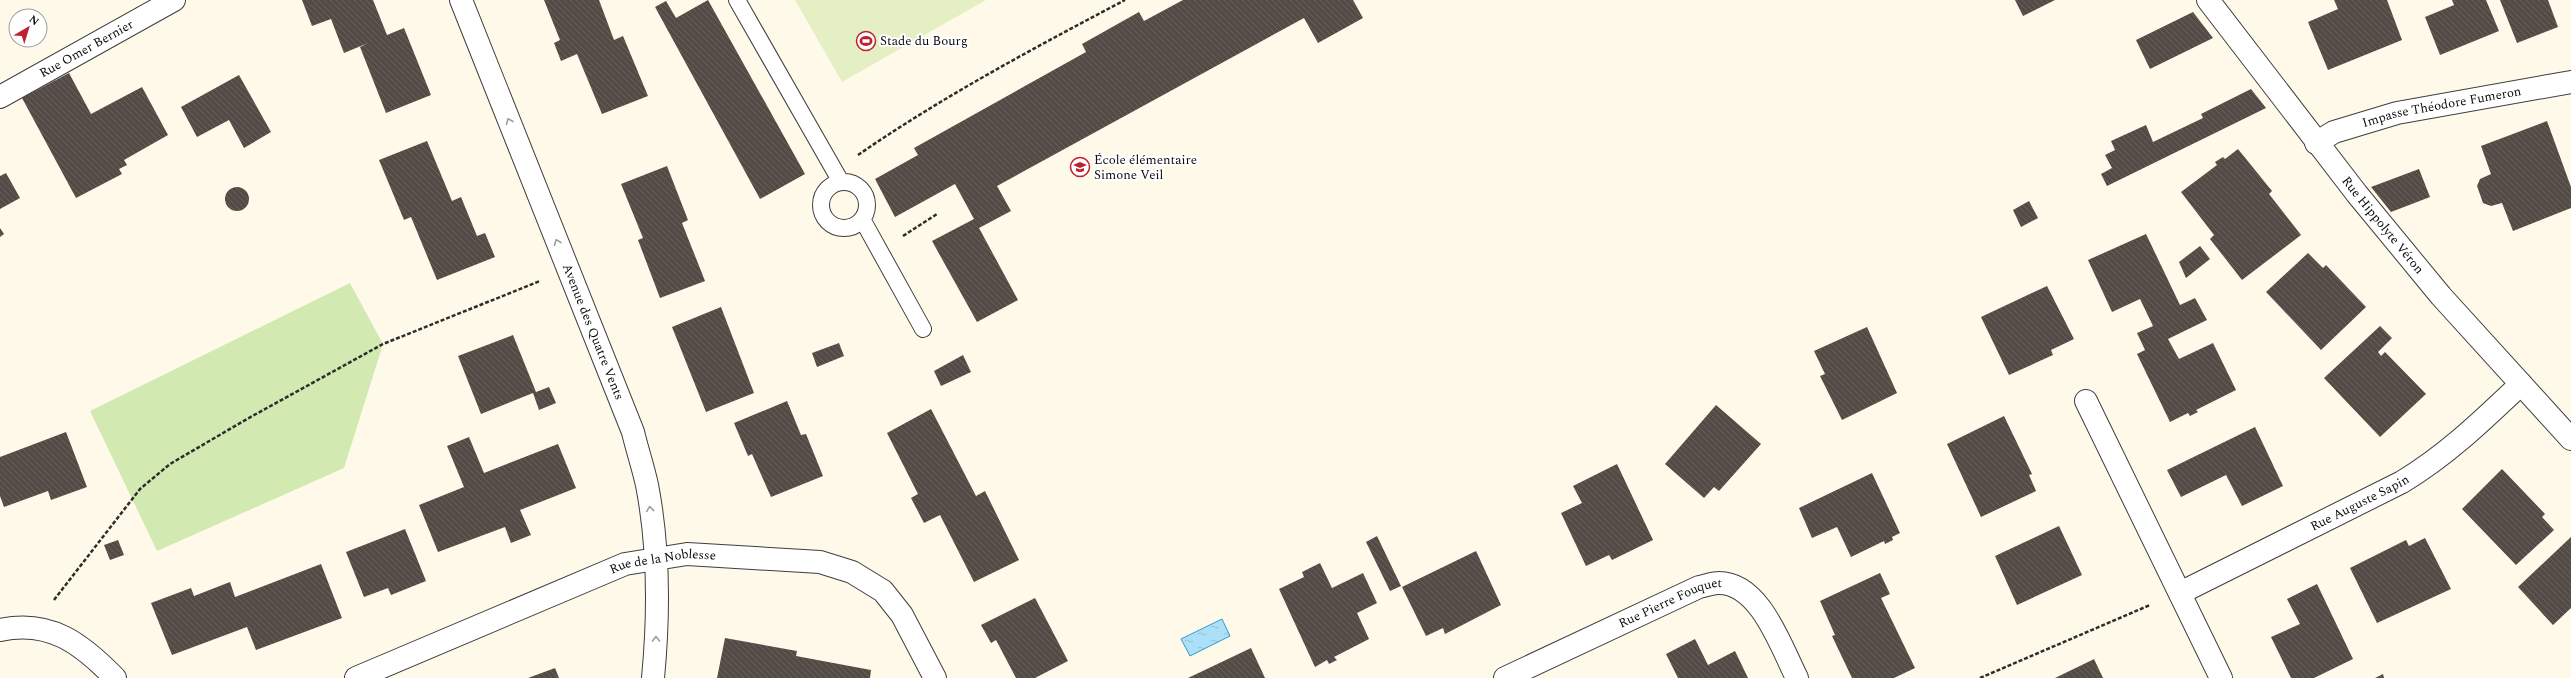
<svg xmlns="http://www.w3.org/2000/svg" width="2571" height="678" font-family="Spectral,serif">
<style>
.grass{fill:#d3e9b2}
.pitch{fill:#e4f0c4}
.water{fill:url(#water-ripples);stroke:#329cd0}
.building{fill:url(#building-back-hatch)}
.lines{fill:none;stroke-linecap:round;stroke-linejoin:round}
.service-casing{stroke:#3e3e3e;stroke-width:18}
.minor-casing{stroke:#3e3e3e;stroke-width:24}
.path{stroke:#2d2d2d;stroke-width:2.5;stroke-dasharray:4 2;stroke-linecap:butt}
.service{stroke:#fff;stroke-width:16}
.minor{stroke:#fff;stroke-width:22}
.oneway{stroke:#9d9d9d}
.labels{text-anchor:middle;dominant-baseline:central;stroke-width:4;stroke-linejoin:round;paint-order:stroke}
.poi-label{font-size:13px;fill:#0b0b0b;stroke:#fff;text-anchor:start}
.street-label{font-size:13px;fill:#0b0b0b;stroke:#fff}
</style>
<defs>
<pattern id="water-ripples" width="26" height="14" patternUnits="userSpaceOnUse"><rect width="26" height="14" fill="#ace0f8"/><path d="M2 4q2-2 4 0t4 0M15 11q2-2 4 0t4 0" fill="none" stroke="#93bfd3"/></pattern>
<pattern id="building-back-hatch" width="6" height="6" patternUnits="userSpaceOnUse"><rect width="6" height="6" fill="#544b47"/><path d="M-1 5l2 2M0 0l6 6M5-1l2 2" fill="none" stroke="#68605d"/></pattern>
</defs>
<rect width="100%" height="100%" fill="#fff9e9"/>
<path class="grass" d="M350,283L383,344L344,468L157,551L90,411Z"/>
<path class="pitch" d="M795,0H986L842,82Z"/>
<path class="water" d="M1222,619L1230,636L1190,656L1181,639Z"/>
<path class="building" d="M302,0H373L387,35L404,28L431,95L386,113L360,47L368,43L344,53L331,19L312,26Z
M544,0H599L614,40L623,36L648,96L602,114L577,54L561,61L554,43L560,40Z
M708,0L805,174L760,199L655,7L666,1L676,18Z
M1183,0H1353L1363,18L1318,43L1304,18L997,186L1011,211L979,228L1018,300L977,322L932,241L974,219L955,184L895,217L875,179L918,155L914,148L1086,52L1082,44L1139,12L1144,21Z
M2015,0H2055L2023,16Z
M2334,0H2387L2402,40L2328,70L2308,22L2338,9Z
M2452,0H2486L2499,31L2440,55L2425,17L2454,5Z
M2500,0H2548L2558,27L2517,43Z
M2193,12L2213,38L2150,69L2136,40Z
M69,73L91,114L142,87L168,135L124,160L127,165L119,169L122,174L76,198L22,98Z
M239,75L271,132L244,148L229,120L197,137L181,107Z
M2251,89L2266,108L2107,186L2101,174L2112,168L2105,155L2115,150L2111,141L2146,125L2153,142L2203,118L2201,114Z
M2547,121L2571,187V208L2513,231L2502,203L2491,206L2483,203L2477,186L2480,179L2491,174L2481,146Z
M427,141L452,201L461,197L477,236L485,233L495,257L437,280L411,217L404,220L379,160Z
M2238,149L2272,191L2269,194L2301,235L2242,280L2210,239L2214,235L2181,192L2217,165L2215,162L2223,157L2225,159Z
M667,166L688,220L682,223L705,281L660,298L638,240L643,238L621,184Z
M2419,169L2430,197L2391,212L2371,187Z
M6,173L20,198L0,209V176Z
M225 199a12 12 0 1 1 24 0a12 12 0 1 1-24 0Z
M2029,201L2038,218L2021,227L2013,210Z
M0,228L4,234L0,237Z
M2146,234L2180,305L2195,298L2207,320L2168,339L2179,359L2213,343L2236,390L2196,410L2198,412L2190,416L2188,413L2170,422L2137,354L2145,350L2137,333L2153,326L2140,299L2112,312L2088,260Z
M2200,246L2210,259L2186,278L2179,262Z
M2308,253L2323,268L2326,265L2366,307L2321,350L2266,292Z
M2047,286L2074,339L2051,350L2053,355L2009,375L1981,317Z
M721,307L754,393L706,412L672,327Z
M2380,326L2392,338L2378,352L2381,356L2385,352L2426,394L2380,437L2324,378Z
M1867,327L1897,393L1842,420L1820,376L1825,374L1814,351Z
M513,335L536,392L549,387L556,403L539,410L533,393L481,414L458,356Z
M839,343L844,356L817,367L812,353Z
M963,355L971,372L941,386L934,371Z
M787,401L801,435L806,434L823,476L771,497L752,454L748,456L734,423Z
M1716,405L1761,444L1719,491L1714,487L1704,498L1665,464Z
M931,409L976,496L985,491L1019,560L974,582L940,515L924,523L911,498L918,494L887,433Z
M2004,416L2032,474L2029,475L2036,491L1981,517L1947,444Z
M2255,427L2283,486L2242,506L2226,475L2181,497L2167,470Z
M66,432L87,487L51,500L48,491L4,507L0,496V457Z
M469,437L484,473L558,444L576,488L520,510L531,535L511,543L505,527L438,552L419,505L464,487L447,446Z
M1617,464L1653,540L1612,560L1609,555L1586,566L1561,513L1582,503L1573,486Z
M2502,469L2545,514L2542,517L2554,530L2516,565L2462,509Z
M1872,473L1900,533L1892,537L1893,540L1885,544L1884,541L1851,557L1837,527L1812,538L1799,508Z
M2059,526L2082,575L2017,605L1995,556Z
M405,529L426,581L391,595L388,588L364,597L346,552Z
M1377,536L1401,586L1390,591L1366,542Z
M2571,537V608L2553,625L2518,587Z
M2425,538L2451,589L2377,623L2350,568L2406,540L2409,546Z
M118,540L124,555L110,560L104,545Z
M1476,551L1501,605L1445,634L1443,628L1426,636L1402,587Z
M1320,563L1332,588L1363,573L1377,603L1357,613L1369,639L1334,657L1337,660L1329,664L1327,660L1315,667L1279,589L1304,577L1302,572Z
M321,564L342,618L256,650L247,627L172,655L151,603L191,588L194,596L230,582L235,597Z
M1880,573L1890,594L1881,598L1915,668L1894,678H1852L1832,636L1835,635L1820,601Z
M2317,584L2353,659L2314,678H2291L2271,637L2300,624L2287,599Z
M1035,598L1068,661L1035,678H1016L996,640L991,643L981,625Z
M725,638L797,651L796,656L871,670L870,678H717Z
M1695,639L1708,665L1735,651L1748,678H1678L1666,654Z
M1251,648L1265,678H1188Z
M2094,659L2103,678H2055L2088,662Z
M555,668L559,678H528Z
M2383,674L2384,678H2375Z"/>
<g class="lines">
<g class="service-casing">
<path id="service" d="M737,0L841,182
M821 205a23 23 0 1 1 46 0a23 23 0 1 1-46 0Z
M862,219L923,329"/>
</g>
<g class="minor-casing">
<g id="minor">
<path id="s1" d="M461,0L633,432C637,449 643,467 647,485C659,547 659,615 653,678"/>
<path id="s2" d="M2208,0L2357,194L2441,296L2571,439"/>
<path id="s3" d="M0,97L174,0"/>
<path id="s4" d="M2316,143L2334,132L2397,113L2571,82"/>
<path d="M2086,401L2221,678"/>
<path id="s5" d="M2180,593L2402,482C2447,455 2483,420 2521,384"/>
<path d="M0,630C50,619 82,644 115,678"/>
<path id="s6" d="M356,678L625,564L687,554L820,562L852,572L883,591L902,615L935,678"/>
<path id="s7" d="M1505,678L1699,587C1705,586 1712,583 1718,583C1760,582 1781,647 1797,678"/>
</g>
</g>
<path class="path" d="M858,155C942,97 1034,48 1125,0
M903,236L937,214
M54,600L140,489L170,464L247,419L383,344L540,281
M1980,678L2150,605"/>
<use href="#service" class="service"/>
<use href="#minor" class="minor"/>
</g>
<defs><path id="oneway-chevron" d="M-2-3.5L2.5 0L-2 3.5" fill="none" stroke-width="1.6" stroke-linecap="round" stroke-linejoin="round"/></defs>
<g class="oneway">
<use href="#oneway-chevron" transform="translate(509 121) rotate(-112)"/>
<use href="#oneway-chevron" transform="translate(557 242) rotate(-112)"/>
<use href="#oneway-chevron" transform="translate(650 509) rotate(-96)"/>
<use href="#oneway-chevron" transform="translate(656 639) rotate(-91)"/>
</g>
<defs>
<g id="stadium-ring" transform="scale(1)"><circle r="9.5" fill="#fff" stroke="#be2032" stroke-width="1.5"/><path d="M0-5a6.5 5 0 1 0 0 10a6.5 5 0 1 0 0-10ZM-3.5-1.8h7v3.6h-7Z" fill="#be2032"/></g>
<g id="school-ring" transform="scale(1)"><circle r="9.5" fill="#fff" stroke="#be2032" stroke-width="1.5"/><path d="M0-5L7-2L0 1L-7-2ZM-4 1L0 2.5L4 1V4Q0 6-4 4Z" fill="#be2032"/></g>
</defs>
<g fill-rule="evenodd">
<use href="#stadium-ring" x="866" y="41"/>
<use href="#school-ring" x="1080" y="167"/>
</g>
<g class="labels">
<g class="poi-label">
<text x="880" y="41">Stade du Bourg</text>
<text x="1094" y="160">École élémentaire<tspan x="1094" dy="15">Simone Veil</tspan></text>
</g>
<g class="street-label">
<text stroke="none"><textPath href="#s3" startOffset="99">Rue Omer Bernier</textPath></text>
<text stroke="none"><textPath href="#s4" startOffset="132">Impasse Théodore Fumeron</textPath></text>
<text stroke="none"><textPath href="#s2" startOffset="285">Rue Hippolyte Véron</textPath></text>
<text stroke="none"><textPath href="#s1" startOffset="357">Avenue des Quatre Vents</textPath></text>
<text stroke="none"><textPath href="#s5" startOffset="201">Rue Auguste Sapin</textPath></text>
<text stroke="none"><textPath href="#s6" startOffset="330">Rue de la Noblesse</textPath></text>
<text stroke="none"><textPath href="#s7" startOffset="182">Rue Pierre Fouquet</textPath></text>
</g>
</g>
<g transform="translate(28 28) rotate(38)"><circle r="19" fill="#ffffff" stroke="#9d9d9d"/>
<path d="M0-3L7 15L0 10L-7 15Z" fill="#be2032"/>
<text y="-6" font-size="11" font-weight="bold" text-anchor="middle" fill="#0b0b0b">N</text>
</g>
</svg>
